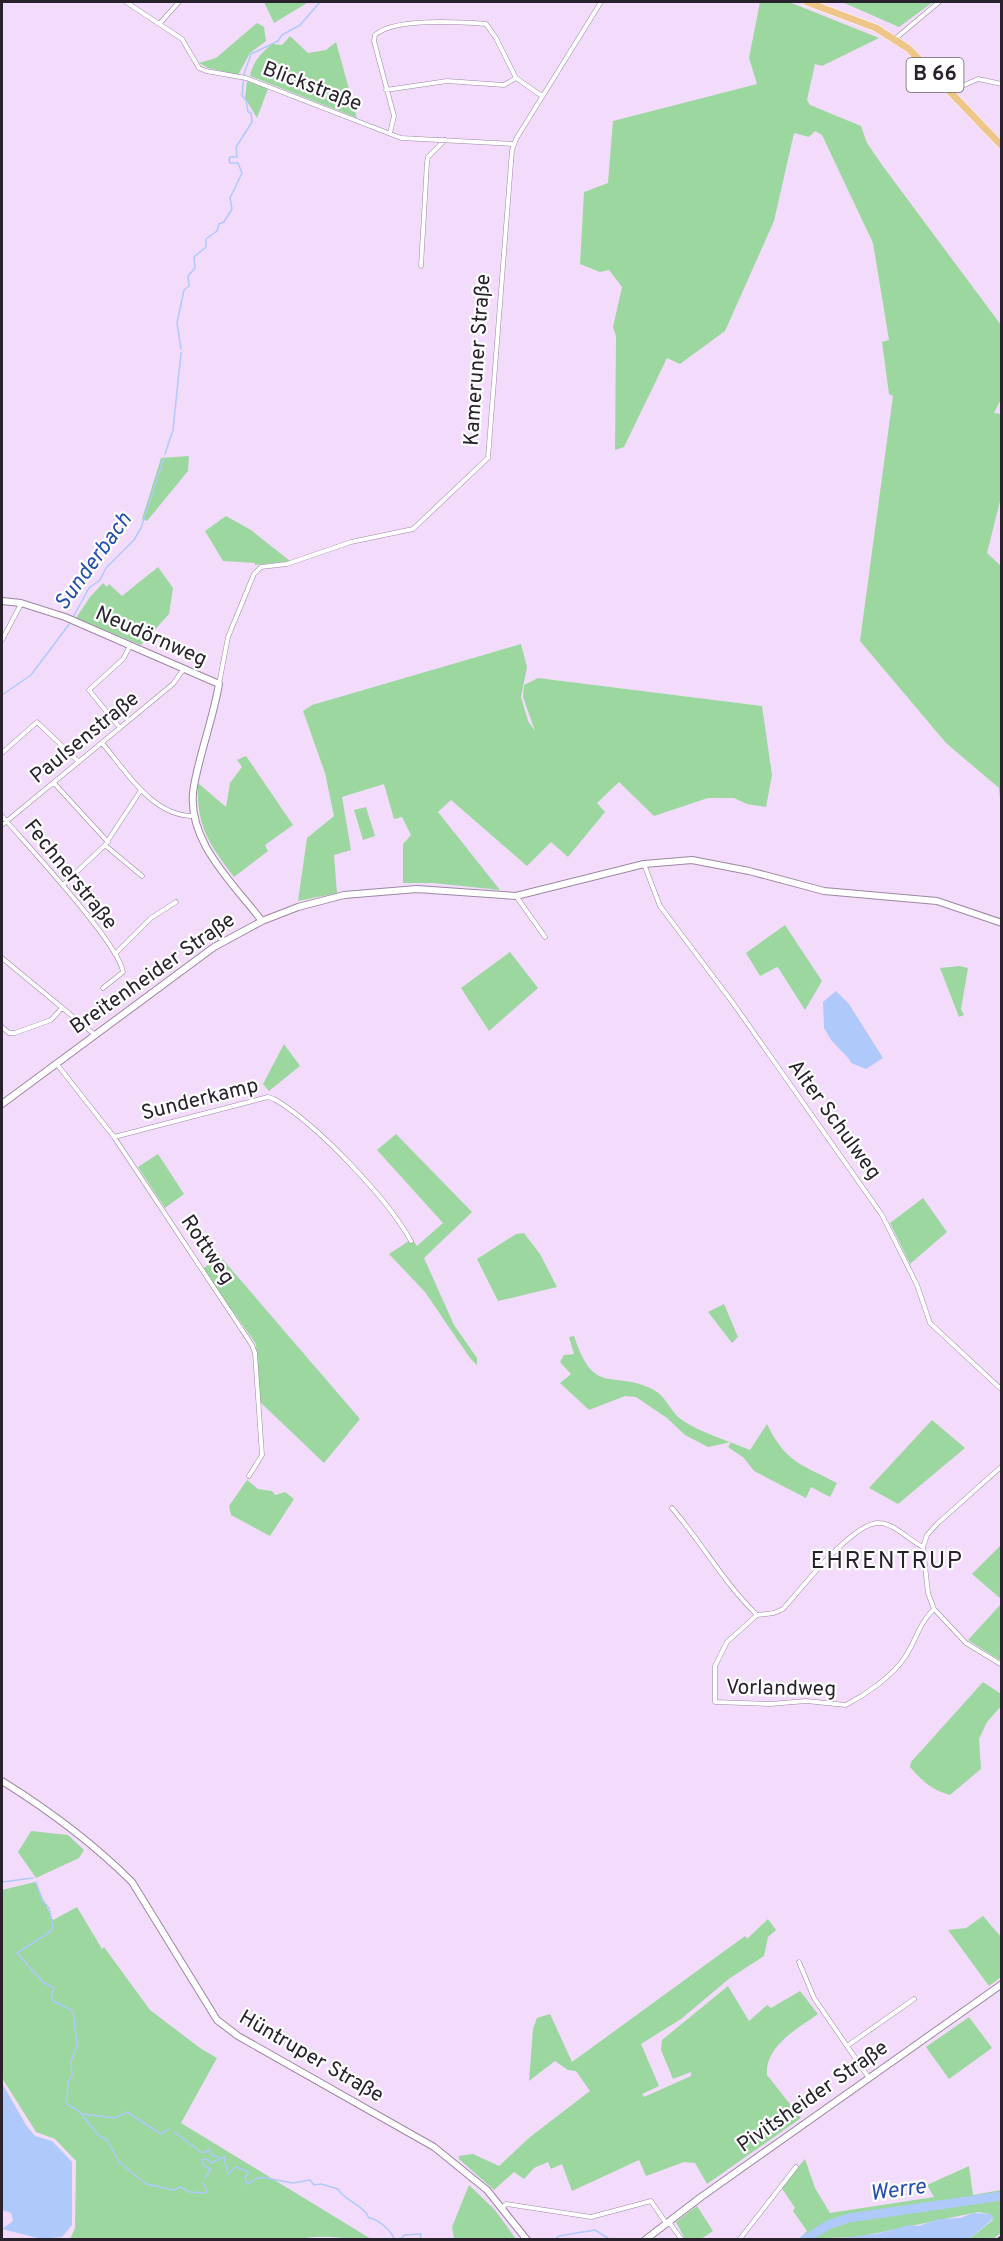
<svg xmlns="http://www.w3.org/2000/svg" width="1003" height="2241" font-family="Overpass,sans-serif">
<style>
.green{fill:#9cd7a0}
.water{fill:#afc9fb}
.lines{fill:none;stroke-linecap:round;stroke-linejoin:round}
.stream{stroke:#afc9fb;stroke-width:1.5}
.river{stroke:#afc9fb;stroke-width:9}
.street-casing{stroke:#9c87a3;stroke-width:5}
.secondary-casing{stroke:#9c87a3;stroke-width:8}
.primary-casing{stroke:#fff;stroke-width:8}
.street{stroke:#fff;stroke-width:4}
.secondary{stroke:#fff;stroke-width:6}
.primary{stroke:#eec68a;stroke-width:7}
.rail-casing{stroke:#4f4453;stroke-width:4}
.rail{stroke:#fff;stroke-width:1.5;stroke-dasharray:4.5;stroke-linecap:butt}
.labels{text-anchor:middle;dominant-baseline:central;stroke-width:4.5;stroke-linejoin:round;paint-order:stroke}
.shield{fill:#fff;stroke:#69646b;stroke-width:1.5}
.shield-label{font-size:20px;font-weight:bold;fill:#29212c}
.street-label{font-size:21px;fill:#29212c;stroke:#fff}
.water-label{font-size:22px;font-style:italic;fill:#244eac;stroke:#fff}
.quarter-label{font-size:24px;letter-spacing:1.5px;fill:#29212c;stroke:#fff}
</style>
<rect width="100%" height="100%" fill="#f3dcfb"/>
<path class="green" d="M264,2H306L307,3L274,23Z
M760,2H789L879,38L822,66L815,64L807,100L810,105L861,126L867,143L882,165L1001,325V399L994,413L1001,414V497L987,553L1001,566V811L999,788L946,743L860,641L893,396L889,394L882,342L889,340L873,243L822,135L815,131L809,137L794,133L774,221L725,331L680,364L667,358L624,447L615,450L616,336L613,327L622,287L609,270L600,272L580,264L584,192L608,183L613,121L757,84L749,58Z
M842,2H933L899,27Z
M257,23L264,27L266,41L250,53L238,75L208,68L199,63L216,58Z
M290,36L308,53L326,50L336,42L357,118L250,76C252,63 262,52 272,44L282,45Z
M247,81L268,89L257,118L245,98Z
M189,456L188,471L147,521L142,519L161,458Z
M226,516L251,530L290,561L255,565V563L223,561L205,531Z
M158,567L173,588L169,614L141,645L76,618L90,597L103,583L107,587L109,584L122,596Z
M521,644L527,667L521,697L528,721L535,731L523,697L524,685L538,678L762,706L772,775L766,807L747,804L734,798H708L654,816L619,782L597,803L605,812L568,857L551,842L527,866L451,800L438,812L500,890L433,883H403V844L411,835L402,817L394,819L384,784L342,797L351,850L334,855L337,893L298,901L307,838L334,816L325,773L303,711L312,705Z
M246,756L293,825L265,845L268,851L234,877C209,844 196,826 198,783L226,807L230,783L242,767L237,760Z
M366,807L375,836L363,840L354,810Z
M785,925L822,981L805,1010L779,969L777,967L760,976L746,953Z
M510,952L538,988L489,1031L461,988Z
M960,966L968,968L961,1009L964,1015L959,1017L940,968Z
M284,1044L300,1066L269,1091L263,1084Z
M396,1134L472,1212L424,1258L454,1325L477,1358V1365L470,1358L425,1292L389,1254L412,1239L417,1246L443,1223L377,1150Z
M158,1154L184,1194L165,1208L138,1167Z
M923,1198L947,1232L910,1264L890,1223Z
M524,1233L540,1254L557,1287L498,1301L477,1259L516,1234Z
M219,1255L360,1419L324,1463L260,1402L256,1344L203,1269Z
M724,1304L738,1337L732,1343L708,1312Z
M574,1336C595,1399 612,1368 654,1390C666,1396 671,1413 682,1420C701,1433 729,1441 750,1450L767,1424C786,1463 801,1464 837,1483L830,1497L811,1487L806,1498L754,1471L744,1458L728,1447L731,1442L708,1447L685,1435L667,1418L636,1397L625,1396L589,1410L560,1383L571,1374L560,1362L564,1355L574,1354L569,1337Z
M932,1420L965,1448L898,1504L869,1488Z
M247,1480L258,1489L272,1491L275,1495L285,1492L294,1499L270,1536L231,1515L229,1506Z
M1001,1545V1599L972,1574Z
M1001,1604V1661L968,1640Z
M983,1682L1001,1694L1002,1705L987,1722L979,1739L981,1769L950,1795C932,1790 922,1781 910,1767L911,1762Z
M31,1831L68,1835L84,1850L79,1858L36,1878L18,1852Z
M35,1882L53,1920L77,1907L102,1949L104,1947L150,2010L200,2048L217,2058L181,2123L371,2239C352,2240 314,2233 300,2240L70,2239L75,2228L76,2161L55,2139L36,2132L2,2078V1890Z
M983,1916L1001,1937V1977L989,1986L948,1930L966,1928Z
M768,1919L776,1930L768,1937L764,1956L730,1978L681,2019L641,2044L659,2086L642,2094L644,2097L691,2076V2072L673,2079L661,2050L662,2040L728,1986L749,2021L767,2005L771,2008L800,1991L818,2014C797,2029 765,2046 767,2075L801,2118L707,2184L695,2163L684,2162L646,2176L639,2160L572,2191L562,2164L551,2169L548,2162L534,2168L524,2179L514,2172L494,2190L459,2159V2156L473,2154L499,2166L530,2137L590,2091L576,2071L568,2070L555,2061L529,2081L533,2029L537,2018L550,2014L572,2062L745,1936L747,1939Z
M969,2017L992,2048L949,2079L926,2047Z
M805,2159L815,2188L830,2213L934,2197L927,2185L969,2166L973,2195L1001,2190V2233L993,2239H969L993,2220L990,2214L978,2212L858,2237L799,2239L807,2231L793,2211L795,2208L781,2187Z
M469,2185L495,2210L516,2239H454L452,2227Z
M697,2206L713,2231L701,2239H685L676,2222Z"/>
<path class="water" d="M836,991L849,1004L883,1058L866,1069L851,1063L849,1059L831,1040L824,1028L823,1002Z
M2,2083L26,2125L35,2136L52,2141L72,2162V2225L62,2237L42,2239L2,2229L13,2221L11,2213L2,2210Z
M973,2213L990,2214L994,2218L969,2239H834L876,2234L909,2225L918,2226L939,2219L960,2218Z"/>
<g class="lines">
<path class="stream" d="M181,349L177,323L184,290L189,286L188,276L195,268L194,257L206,247V239L217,231L219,224L224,222L232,209L230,198L242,173L238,163H230L229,160L230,157H237L236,147L252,122L251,113L248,112L246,100L242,96L244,74L251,54L278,41L282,35L300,25L320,2
M165,454L173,430L181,353
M72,619L89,588L100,580L106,568L134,540L141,528L164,458
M2,695L31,675L70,623
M2,1882L33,1878
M36,1882L42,1900L49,1908L53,1927L50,1932L17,1953L43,1982L54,1988L51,1996L53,2001L73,2011L77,2046L71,2061L72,2076L68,2082L67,2104L80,2112L98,2135L107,2140L119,2162L146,2184L174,2190L181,2187L189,2192L205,2193L207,2191L203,2183
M82,2114L115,2118L127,2112L161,2134L169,2129
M174,2132L201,2152H206L208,2149L213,2156L219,2157
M205,2178L211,2169L203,2165V2159H207L211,2163L224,2157L228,2174L236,2167L249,2172L245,2178L247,2184L260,2177L293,2183L310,2180L314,2185L321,2184L338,2189C343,2200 363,2204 369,2218C379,2219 391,2231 395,2240
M400,2240L404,2235L421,2234L420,2240
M554,2240L559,2236L595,2230L611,2240"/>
<path class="river" d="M804,2240L828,2225L849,2218L1002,2196"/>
<g class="street-casing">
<path id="street" d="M126,2L182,39L199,68L206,71L246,78L401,138L513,144
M160,23L179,2
M895,39L939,2
M386,90L447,81L504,85L516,78
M951,91L978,79L1002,84
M390,133L394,116L374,41L375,35C394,18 460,22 486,24L496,38L516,78L542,96
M421,266L427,162L428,157L445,140
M2,640L21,604
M219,684L228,637L254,574L261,567L287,564L351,542L413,529L488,458L512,150L516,139L601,2
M120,728L89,690L123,659L130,646
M102,743C126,771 152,816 193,816
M2,753L37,722L79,762
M54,783L108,842
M2,816C25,843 119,943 123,972L103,988
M2,825L173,684L183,670
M106,846L142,876
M644,864L660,906L733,1003L882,1215L917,1285L930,1323L1002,1390
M63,885L105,845L141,790
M516,896L545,937
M115,954L151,918L176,902
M2,958L94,1034
M2,1027L9,1033H15L51,1020L62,1008
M56,1063L114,1137L252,1345L255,1353L262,1455L249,1476
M114,1137L268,1097L274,1099C317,1124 387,1198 411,1241
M1002,1466L938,1523L927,1535L923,1547L928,1593L934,1609L966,1643L1002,1665
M672,1508C702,1543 724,1583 757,1615
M923,1547C910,1541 894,1523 879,1523C853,1522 801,1589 783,1609L774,1613L757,1615L727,1642L715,1666V1702L770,1704L806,1701L846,1705C865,1695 893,1676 905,1657C916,1641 919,1623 934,1609
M799,1962L814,1998L869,2078
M847,2046L914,1999
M503,2207L506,2204L591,2217L651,2201L666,2223
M669,2222L682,2240
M739,2240L796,2167"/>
</g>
<g class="secondary-casing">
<path id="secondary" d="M2,601L21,603L65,617L219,684C213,719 200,752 194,786C184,839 233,883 262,921
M2,1104L214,947L262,921L298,907L344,895L417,889L516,896L644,864L692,860L749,871L824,891L937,901L1002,923
M2,1781C47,1809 94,1844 132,1882L217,2020L238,2036L434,2147L487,2190L527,2240
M645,2240L701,2197L1002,1984"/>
</g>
<g class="primary-casing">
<path id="primary" d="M807,2L876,28L909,49L1002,146"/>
</g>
<use href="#street" class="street"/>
<use href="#secondary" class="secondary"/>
<use href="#primary" class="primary"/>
<g class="rail-casing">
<path id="rail" d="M998,2240L1002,2237"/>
</g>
<use href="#rail" class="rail"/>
</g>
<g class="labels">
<rect class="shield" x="906.5" y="58" width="57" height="34" rx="4.5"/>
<g class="shield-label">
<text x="935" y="75">B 66</text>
</g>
<g class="street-label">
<text transform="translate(312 87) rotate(21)">Blickstraße</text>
<text transform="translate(478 360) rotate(-86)">Kameruner Straße</text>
<text transform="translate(151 637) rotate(24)">Neudörnweg</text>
<text transform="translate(85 738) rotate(-39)">Paulsenstraße</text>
<text transform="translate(70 875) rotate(51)">Fechnerstraße</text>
<text transform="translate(153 974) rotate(-35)">Breitenheider Straße</text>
<text transform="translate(200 1100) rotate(-14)">Sunderkamp</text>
<text transform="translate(834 1120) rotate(54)">Alter Schulweg</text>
<text transform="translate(207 1250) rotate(56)">Rottweg</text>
<text transform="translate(781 1689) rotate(1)">Vorlandweg</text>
<text transform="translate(311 2057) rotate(30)">Hüntruper Straße</text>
<text transform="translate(813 2097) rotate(-35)">Pivitsheider Straße</text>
</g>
<g class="water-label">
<text transform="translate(94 562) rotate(-54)">Sunderbach</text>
<text transform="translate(898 2191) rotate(-8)">Werre</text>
</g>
<g class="quarter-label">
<text x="887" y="1562">EHRENTRUP</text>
</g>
</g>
<rect width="1003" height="2241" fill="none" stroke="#29212c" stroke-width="6"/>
</svg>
